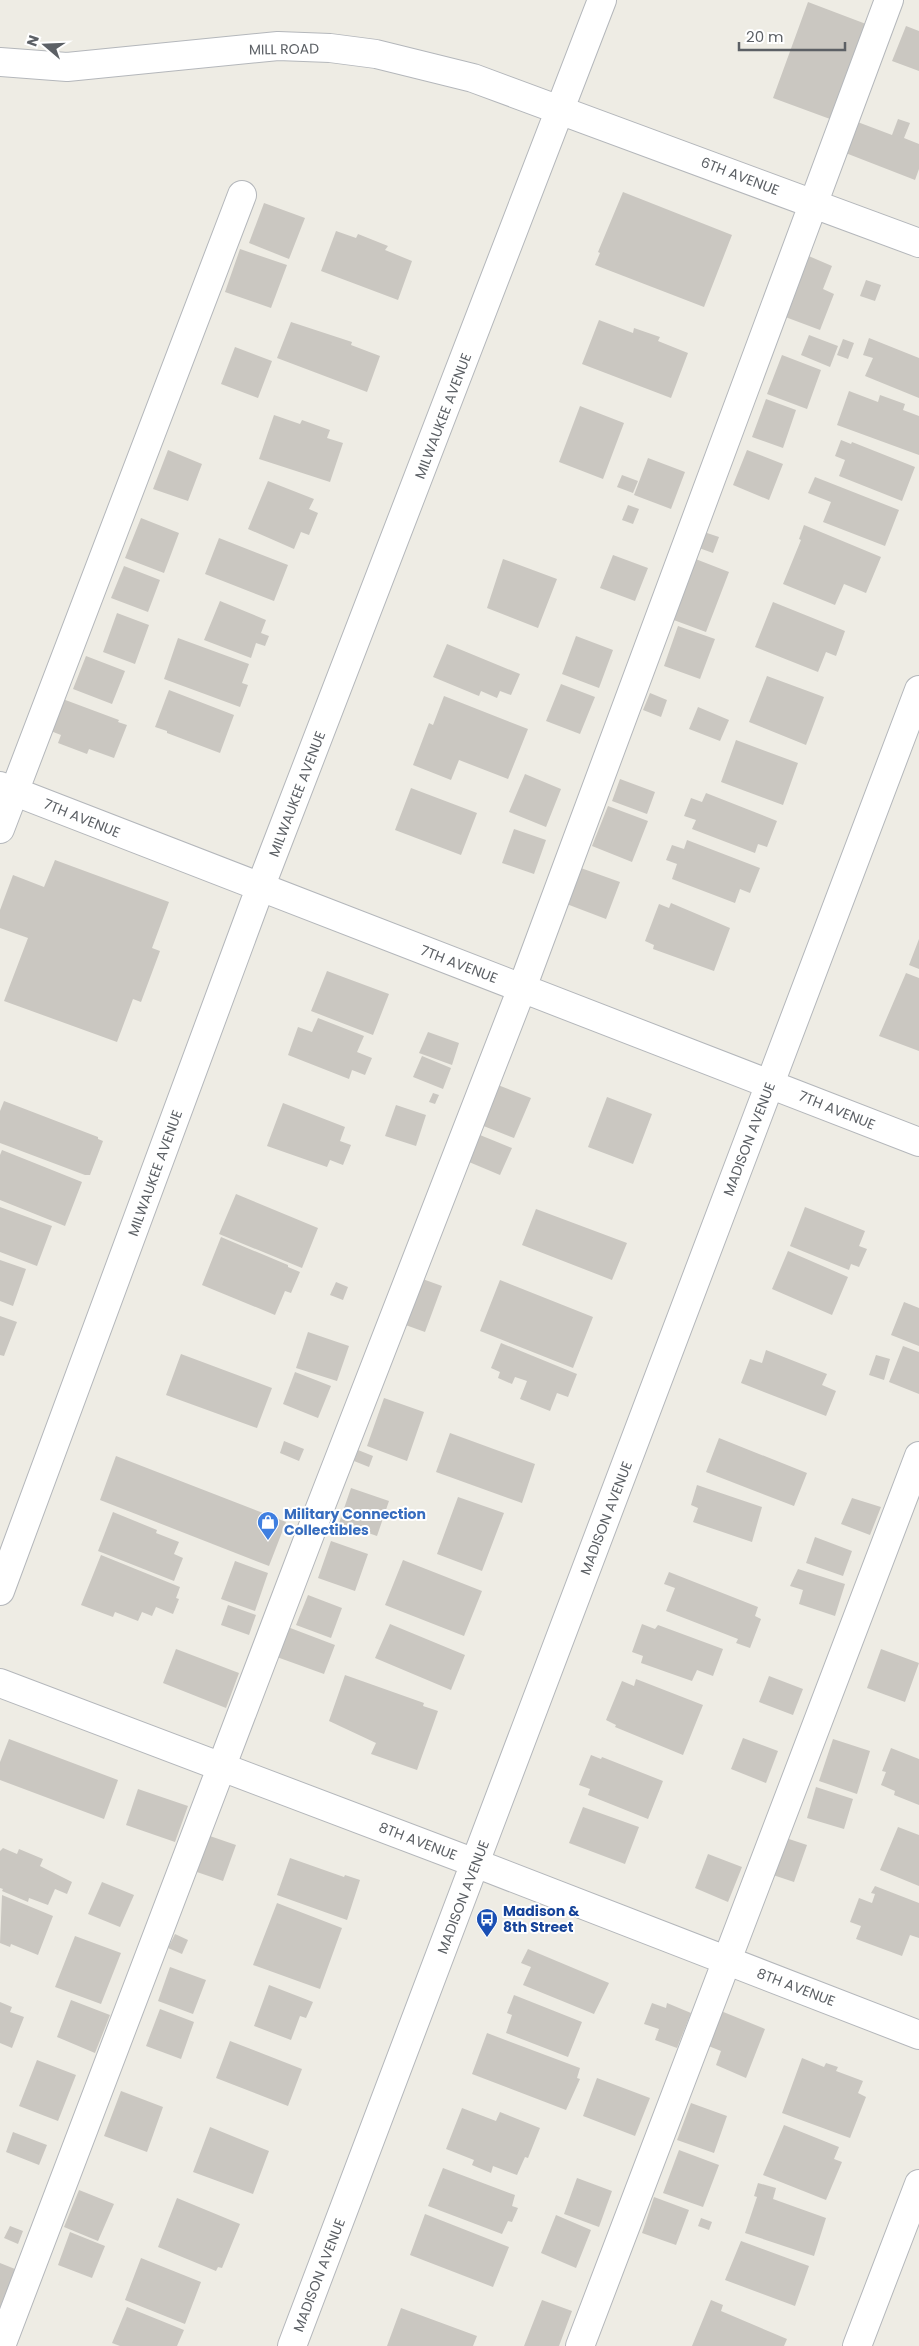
<svg xmlns="http://www.w3.org/2000/svg" width="919" height="2346" font-family="Poppins,sans-serif">
<style>
.building{fill:#cac7c1}
.lines{fill:none;stroke-linecap:round;stroke-linejoin:round}
.minor-casing{stroke:#b4b7bb;stroke-width:30}
.minor{stroke:#fff;stroke-width:28}
.labels{text-anchor:middle;dominant-baseline:central;stroke-width:4;stroke-linejoin:round;paint-order:stroke}
.street-label{font-size:14px;fill:#5c6065;stroke:#fff}
.shop-label{font-size:14px;font-weight:bold;fill:#366cbe;stroke:#fff;text-anchor:start}
.transit-label{font-size:14px;font-weight:bold;fill:#164399;stroke:#fff;text-anchor:start}
</style>
<rect width="100%" height="100%" fill="#eeece4"/>
<path class="building" d="M808,2L866,24L830,119L773,98Z
M906,26L919,31V71L892,61Z
M898,119L910,123L904,138L919,144V169L915,180L843,152L855,121L892,135Z
M623,192L732,235L704,307L595,265L600,253L598,252Z
M264,203L305,218L289,259L249,243Z
M336,231L356,238L358,234L388,246L385,250L412,261L398,300L321,271Z
M240,249L287,265L271,308L225,292Z
M804,254L832,266L823,289L834,294L820,330L780,315Z
M866,280L881,285L875,301L860,296Z
M599,320L633,333L634,328L660,337L658,341L688,353L671,398L582,364Z
M291,322L352,342L351,345L380,356L367,392L277,358Z
M809,335L838,346L830,367L801,355Z
M869,338L919,358V398L865,376L873,358L863,355Z
M843,339L854,343L848,359L837,355Z
M235,347L272,361L258,398L221,384Z
M782,355L821,370L807,409L767,394Z
M849,391L878,402L880,395L905,404L903,410L919,416V455L837,425Z
M766,399L796,410L783,448L752,437Z
M580,406L624,423L603,479L559,462Z
M274,415L300,424L302,420L330,430L327,438L343,443L330,482L259,459Z
M841,440L851,444L852,442L915,467L902,501L839,476L845,460L835,456Z
M168,450L202,464L188,501L153,489Z
M747,450L783,464L769,500L733,485Z
M648,458L685,472L671,509L634,495Z
M622,475L638,481L633,493L617,487Z
M815,477L899,510L885,546L823,522L831,502L808,493Z
M268,481L314,499L309,509L318,513L309,535L301,532L294,549L248,529Z
M628,505L639,509L633,524L622,520Z
M141,518L179,533L164,573L125,558Z
M804,525L881,557L866,593L844,584L835,605L783,584L801,540L799,539Z
M704,532L719,537L713,553L699,548Z
M219,538L288,565L274,601L205,574Z
M613,555L648,568L635,601L600,588Z
M693,558L729,572L706,632L671,619Z
M503,559L557,579L538,628L487,608Z
M124,566L160,580L148,612L111,598Z
M220,601L266,620L261,633L269,636L265,646L256,643L251,658L204,640Z
M773,602L845,631L836,656L826,652L818,672L755,647Z
M117,613L149,625L135,664L103,652Z
M678,626L715,639L700,679L664,666Z
M576,636L613,650L599,688L562,674Z
M178,638L249,664L242,683L248,685L240,707L164,679Z
M447,644L520,674L511,695L500,691L497,698L481,691L479,696L433,677Z
M86,656L125,671L112,704L73,689Z
M767,676L824,697L806,745L749,722Z
M561,684L595,697L580,734L546,721Z
M169,690L234,715L220,753L167,733V731L155,727Z
M650,693L667,700L661,717L643,710Z
M444,696L528,729L508,779L459,760L451,780L413,765L429,723L433,725Z
M60,698L119,720L118,722L127,725L114,758L89,749L87,754L58,743L61,735L48,730Z
M698,707L729,720L720,741L689,729Z
M736,740L798,763L783,805L721,782Z
M525,774L561,789L546,827L509,812Z
M620,779L655,792L647,814L612,801Z
M411,788L477,813L461,855L395,830Z
M706,793L777,821L767,847L758,844L755,853L692,829L696,820L684,816L691,798L702,802Z
M608,806L648,821L632,862L592,846Z
M514,829L546,840L534,874L502,863Z
M687,840L760,868L750,893L740,889L735,903L672,879L677,864L666,860L672,845L684,849Z
M55,860L169,902L152,948L160,951L141,1002L133,999L117,1042L4,1001L28,938L0,928V910L13,875L44,887Z
M578,867L620,882L606,919L564,903Z
M671,903L730,928L714,971L653,949L654,945L645,941L659,904L669,908Z
M919,939V969L909,965Z
M327,971L389,994L373,1035L311,1011Z
M906,973L919,978V1051L879,1036Z
M318,1018L364,1036L357,1052L372,1058L365,1075L352,1070L349,1079L288,1055L298,1027L312,1032Z
M428,1032L459,1043L452,1065L419,1053Z
M422,1056L451,1068L443,1089L413,1077Z
M493,1083L531,1098L514,1138L476,1123Z
M433,1093L439,1095L435,1104L429,1102Z
M607,1097L652,1114L633,1164L588,1147Z
M4,1101L98,1137V1139L103,1141L90,1175H85L0,1143V1111Z
M283,1103L345,1127L340,1141L351,1145L343,1165L330,1160L327,1167L267,1146Z
M396,1105L426,1115L416,1146L385,1136Z
M480,1135L512,1148L500,1175L469,1162Z
M2,1150L82,1182L65,1226L0,1200V1155Z
M236,1194L318,1228L302,1268L219,1234Z
M0,1207L52,1226L37,1266L0,1252Z
M805,1207L865,1231L859,1246L867,1249L859,1267L851,1264L849,1270L790,1246Z
M536,1209L627,1243L612,1280L522,1245Z
M221,1237L288,1265V1267L300,1272L291,1293L285,1291L275,1315L202,1285Z
M788,1251L848,1277L832,1315L772,1289Z
M0,1260L26,1269L13,1306L0,1301Z
M417,1277L442,1286L425,1332L400,1323Z
M500,1280L593,1317L573,1368L480,1331Z
M336,1282L348,1287L343,1300L330,1295Z
M904,1302L919,1308V1346L891,1335Z
M0,1316L17,1322L4,1356L0,1355Z
M308,1332L349,1346L337,1381L296,1368Z
M501,1343L577,1374L568,1397L557,1393L550,1411L520,1399L527,1381L515,1377L512,1384L498,1378L500,1372L491,1368Z
M903,1346L919,1352V1394L889,1382Z
M766,1350L827,1374L822,1385L836,1391L826,1416L741,1383L750,1359L762,1363Z
M181,1354L272,1388L257,1428L166,1395Z
M876,1355L890,1359L884,1380L869,1375Z
M295,1372L331,1386L318,1418L283,1404Z
M384,1398L424,1412L407,1461L367,1446Z
M450,1433L535,1464L522,1503L436,1472Z
M719,1438L807,1473L794,1506L706,1472Z
M284,1441L304,1449L299,1461L280,1453Z
M358,1450L373,1456L369,1467L354,1461Z
M116,1456L286,1522L269,1566L100,1500Z
M697,1485L762,1507L752,1542L693,1522L698,1508L691,1505Z
M351,1488L389,1501L377,1536L339,1523Z
M458,1497L504,1513L482,1571L437,1554Z
M852,1498L881,1507L870,1535L841,1524Z
M113,1512L157,1530L156,1533L179,1542L174,1554L183,1558L174,1581L98,1551Z
M815,1537L852,1551L843,1576L806,1563Z
M331,1541L368,1554L355,1591L318,1578Z
M101,1555L180,1587L176,1598L179,1599L173,1614L156,1607L152,1616L142,1612L138,1621L115,1612L113,1617L81,1605Z
M403,1560L482,1591L464,1636L385,1605Z
M235,1561L268,1573L255,1611L221,1599Z
M798,1569L845,1584L835,1616L799,1604L803,1590L790,1586Z
M669,1572L758,1607L755,1616L761,1619L750,1648L736,1643L738,1639L666,1611L675,1588L664,1584Z
M308,1595L342,1608L331,1638L296,1625Z
M228,1605L256,1615L249,1635L221,1625Z
M390,1624L465,1655L451,1690L375,1658Z
M642,1624L655,1629L658,1625L723,1649L713,1676L697,1670L692,1681L641,1663L643,1656L632,1652Z
M285,1626L335,1645L324,1674L274,1656Z
M176,1649L239,1673L226,1708L163,1683Z
M881,1649L919,1663L905,1702L867,1688Z
M345,1675L424,1703L423,1706L438,1711L417,1770L371,1754L376,1743L329,1721Z
M769,1676L803,1689L793,1715L759,1702Z
M636,1679L703,1705L683,1755L615,1727L616,1725L606,1720L622,1681L634,1686Z
M743,1738L778,1751L766,1783L731,1769Z
M9,1739L118,1780L104,1819L0,1780V1762Z
M833,1739L870,1751L857,1794L819,1781Z
M891,1748L919,1759V1805L894,1795L895,1791L881,1785L886,1772L882,1771Z
M591,1755L601,1759L602,1757L663,1781L648,1819L588,1795L590,1789L579,1785Z
M816,1787L853,1799L844,1829L807,1818Z
M138,1789L188,1806L175,1842L126,1825Z
M583,1807L639,1827L625,1864L569,1843Z
M898,1827L919,1835V1886L880,1870Z
M207,1835L236,1845L223,1881L194,1871Z
M783,1837L807,1845L794,1882L770,1874Z
M3,1848L17,1854L19,1849L43,1859L40,1866L72,1882L67,1894L55,1889L48,1905L29,1898L28,1902L2,1891L3,1889L0,1888V1851Z
M708,1854L742,1867L728,1902L695,1888Z
M290,1858L344,1877L345,1875L360,1880L347,1920L277,1895Z
M102,1882L134,1895L120,1927L88,1914Z
M875,1886L919,1903V1938L910,1935L902,1956L856,1939L861,1926L850,1922L859,1898L872,1903L875,1894L871,1893Z
M2,1895L53,1916L38,1955L11,1944L10,1947L0,1943Z
M277,1903L342,1928L320,1989L253,1965Z
M175,1934L188,1940L182,1954L168,1948Z
M75,1936L121,1953L101,2004L55,1987Z
M528,1949L609,1983L594,2014L523,1985L531,1967L521,1963Z
M170,1967L206,1980L193,2014L158,2001Z
M269,1985L313,2002L306,2018L300,2016L291,2040L254,2026Z
M514,1995L582,2022L568,2057L506,2033L512,2015L507,2013Z
M71,2000L110,2015L95,2053L57,2037Z
M0,2002L12,2007L10,2012L24,2017L12,2048L0,2043Z
M652,2003L666,2008L667,2003L691,2013L677,2048L655,2040L659,2029L644,2024Z
M160,2009L194,2022L181,2059L146,2046Z
M716,2009L765,2029L746,2078L716,2065L721,2051L701,2043Z
M487,2033L580,2068L577,2078L580,2079L566,2110L472,2074Z
M230,2041L302,2069L288,2106L216,2078Z
M802,2058L824,2067L826,2063L838,2067L836,2071L863,2081L858,2093L866,2097L850,2138L782,2113Z
M37,2060L76,2075L58,2121L19,2106Z
M597,2078L650,2098L635,2136L583,2116Z
M121,2091L163,2107L147,2152L104,2136Z
M691,2103L727,2116L714,2153L677,2140Z
M462,2108L496,2121L500,2112L540,2128L528,2158L525,2157L517,2175L493,2166L491,2173L472,2165L474,2160L446,2149Z
M784,2125L839,2147L834,2159L842,2162L826,2200L763,2175Z
M210,2127L269,2151L253,2194L193,2172Z
M13,2132L47,2145L39,2165L6,2152Z
M679,2150L719,2165L703,2207L663,2193Z
M443,2168L515,2195L512,2206L518,2208L512,2222L508,2221L502,2234L428,2206Z
M577,2178L612,2191L599,2227L564,2214Z
M758,2183L776,2188L773,2199L826,2218L814,2256L745,2233L757,2197L754,2196Z
M79,2190L114,2204L98,2241L64,2227Z
M654,2197L689,2210L676,2245L642,2233Z
M177,2198L240,2224L222,2268L218,2267L216,2271L158,2247Z
M425,2214L509,2247L493,2287L410,2255Z
M556,2215L591,2230L576,2268L541,2253Z
M701,2218L712,2222L709,2230L698,2226Z
M10,2226L23,2231L18,2244L4,2238Z
M70,2232L105,2246L92,2278L58,2265Z
M741,2241L809,2266L795,2306L725,2280Z
M141,2258L201,2282L185,2324L125,2300Z
M0,2263L15,2269L0,2308Z
M542,2300L572,2311L559,2346H524Z
M711,2300L723,2305L721,2311L787,2339L784,2346H692Z
M127,2307L184,2330L177,2346H120L112,2343Z
M401,2308L477,2336L473,2346H387Z"/>
<g class="lines">
<g class="minor-casing">
<path id="minor" d="M0,62L67,67L278,46L330,48L376,54L473,78L919,243
M0,786L919,1142
M0,829L242,195
M0,1591L260,888L602,0
M0,1683L475,1863L919,2035
M1,2346L315,1521L522,988L889,0
M292,2346L919,690
M580,2346L919,1456
M857,2346L919,2184"/>
</g>
<use href="#minor" class="minor"/>
</g>
<defs>
<g id="shop-pin" transform="scale(1.125)"><path d="M0 17L-7.5 6A9.5 9.5 0 1 1 7.5 6Z" fill="#3f7fe0" stroke="#fff"/><path d="M-5-2.5h2.3a2.7 3.5 0 0 1 5.4 0H5L5.5 6h-11ZM-1.5-2.5h3a1.5 2.3 0 0 0-3 0Z" fill="#fff"/></g>
<g id="bus-pin" transform="scale(1.125)"><path d="M0 17L-7.5 6A9.5 9.5 0 1 1 7.5 6Z" fill="#1a4fb4" stroke="#fff"/><path d="M-5-6H5V4H4V6H2V4H-2V6H-4V4H-5ZM-3.5-4V0h7V-4ZM-3.5 1.2v1.5H-2V1.2ZM2 1.2v1.5H3.5V1.2Z" fill="#fff"/></g>
</defs>
<g fill-rule="evenodd">
<use href="#shop-pin" x="268" y="1522"/>
<use href="#bus-pin" x="487" y="1919"/>
</g>
<g class="labels">
<g class="street-label">
<text transform="translate(284 49) rotate(-1)">MILL ROAD</text>
<text transform="translate(740 176) rotate(21)">6TH AVENUE</text>
<text transform="translate(443 416) rotate(-69)">MILWAUKEE AVENUE</text>
<text transform="translate(297 794) rotate(-69)">MILWAUKEE AVENUE</text>
<text transform="translate(82 818) rotate(22)">7TH AVENUE</text>
<text transform="translate(459 964) rotate(21)">7TH AVENUE</text>
<text transform="translate(837 1110) rotate(22)">7TH AVENUE</text>
<text transform="translate(749 1139) rotate(-69)">MADISON AVENUE</text>
<text transform="translate(155 1173) rotate(-70)">MILWAUKEE AVENUE</text>
<text transform="translate(606 1518) rotate(-69)">MADISON AVENUE</text>
<text transform="translate(418 1841) rotate(21)">8TH AVENUE</text>
<text transform="translate(463 1897) rotate(-69)">MADISON AVENUE</text>
<text transform="translate(796 1987) rotate(21)">8TH AVENUE</text>
<text transform="translate(319 2275) rotate(-69)">MADISON AVENUE</text>
</g>
<g class="shop-label">
<text x="284" y="1514">Military Connection<tspan x="284" dy="16">Collectibles</tspan></text>
</g>
<g class="transit-label">
<text x="503" y="1911">Madison &amp;<tspan x="503" dy="16">8th Street</tspan></text>
</g>
</g>
<g transform="translate(45 45) rotate(289)" stroke="#ffffff" stroke-width="4" paint-order="stroke">
<path d="M0-4L9 19L0 12L-9 19Z" fill="#5c6065"/>
<text y="-8" font-size="14" font-weight="bold" text-anchor="middle" fill="#5c6065">N</text>
</g>
<path d="M739 42v8h106v-8" fill="none" stroke="#5c6065" stroke-width="2.5"/>
<text x="746" y="42" font-size="15" fill="#5c6065" stroke="#ffffff" stroke-width="4" paint-order="stroke">20 m</text>
</svg>
